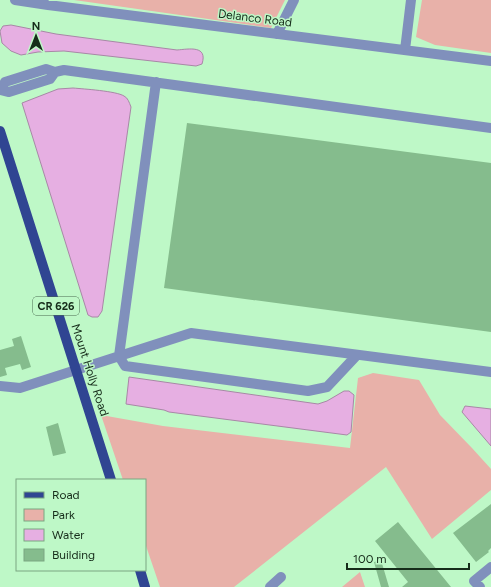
<svg xmlns="http://www.w3.org/2000/svg" width="491" height="587" font-family="Figtree,sans-serif">
<style>
.green{fill:#e8b1a9}
.water{fill:#e6afe2;stroke:#a888a6}
.building{fill:#85bc8d}
.lines{fill:none;stroke-linecap:round;stroke-linejoin:round}
.minor{stroke:#8090bc;stroke-width:10}
.major{stroke:#304592;stroke-width:10}
.labels{text-anchor:middle;dominant-baseline:central;stroke-width:3;stroke-linejoin:round;paint-order:stroke}
.shield{fill:#bef8c7;stroke:#48694e;stroke-width:1}
.shield-label{font-size:11px;font-weight:bold;fill:#162c1a}
.street-label{font-size:12px;fill:#162c1a;stroke:#bef8c7}
</style>
<rect width="100%" height="100%" fill="#bef8c7"/>
<path class="green" d="M74,0H285L271,28Z
M422,0H491V53L435,45L416,37Z
M373,373L419,380L440,415L472,448L491,469V490L432,539L386,467L234,587H160L145,543V480H123L101,415L163,426L350,448L358,378Z
M360,572L365,587H342Z"/>
<path class="water" d="M11,25L56,34L177,50C189,49 208,45 202,64L196,66L64,51L38,52L21,55L11,51L2,43L0,31L3,26Z
M73,88C84,89 116,91 124,96C128,98 129,102 131,107L102,311L98,317H92L88,315L22,103L58,89Z
M129,377L318,404L327,401L344,391H349L354,395L351,432L347,435L169,412L164,410L126,404Z
M465,406L491,409V446L462,412Z"/>
<path class="building" d="M187,123L491,163V332L164,288Z
M21,336L31,367L22,370L20,364L5,368L7,375L0,377V350L14,346L12,339Z
M58,423L66,453L53,456L46,427Z
M491,504V548L488,551L489,552L476,562L453,533Z
M398,522L451,587H402L408,582L375,541Z
M381,560L389,587H381L374,562Z"/>
<g class="lines">
<path class="minor" d="M15,0L48,5L491,61
M277,34L294,0
M405,50L411,0
M156,82L119,356L125,366L308,391L327,387L357,355
M1,89L5,82L46,69L55,72L64,70L491,128
M0,90L9,92L50,79L55,72
M0,386L20,388L191,333L491,372
M270,587L281,577
M480,587L474,581L491,567"/>
<path class="major" d="M0,131L111,480
M140,570L145,587"/>
</g>
<g class="labels">
<rect class="shield" x="33" y="297" width="46" height="18" rx="3"/>
<g class="shield-label">
<text x="56" y="306">CR 626</text>
</g>
<g class="street-label">
<text transform="translate(255 18) rotate(7)">Delanco Road</text>
<text transform="translate(90 370) rotate(72)">Mount Holly Road</text>
</g>
</g>
<rect x="16" y="479" width="130" height="92" fill="#bef8c7" stroke="#7ba682"/>
<rect x="24" y="492" width="20" height="6" fill="#304592" stroke="#7ba682"/>
<text x="52" y="499" font-size="12" fill="#162c1a">Road</text>
<rect x="24" y="509" width="20" height="12" fill="#e8b1a9" stroke="#7ba682"/>
<text x="52" y="519" font-size="12" fill="#162c1a">Park</text>
<rect x="24" y="529" width="20" height="12" fill="#e6afe2" stroke="#7ba682"/>
<text x="52" y="539" font-size="12" fill="#162c1a">Water</text>
<rect x="24" y="549" width="20" height="12" fill="#85bc8d" stroke="#7ba682"/>
<text x="52" y="559" font-size="12" fill="#162c1a">Building</text>
<g transform="translate(36 36)" stroke="#bef8c7" stroke-width="3" paint-order="stroke">
<path d="M0-3L7 15L0 10L-7 15Z" fill="#162c1a"/>
<text y="-6" font-size="11" font-weight="bold" text-anchor="middle" fill="#162c1a">N</text>
</g>
<path d="M347 563v6h122v-6" fill="none" stroke="#162c1a" stroke-width="2"/>
<text x="353" y="563" font-size="12" fill="#162c1a" stroke="#bef8c7" stroke-width="3" paint-order="stroke">100 m</text>
</svg>
